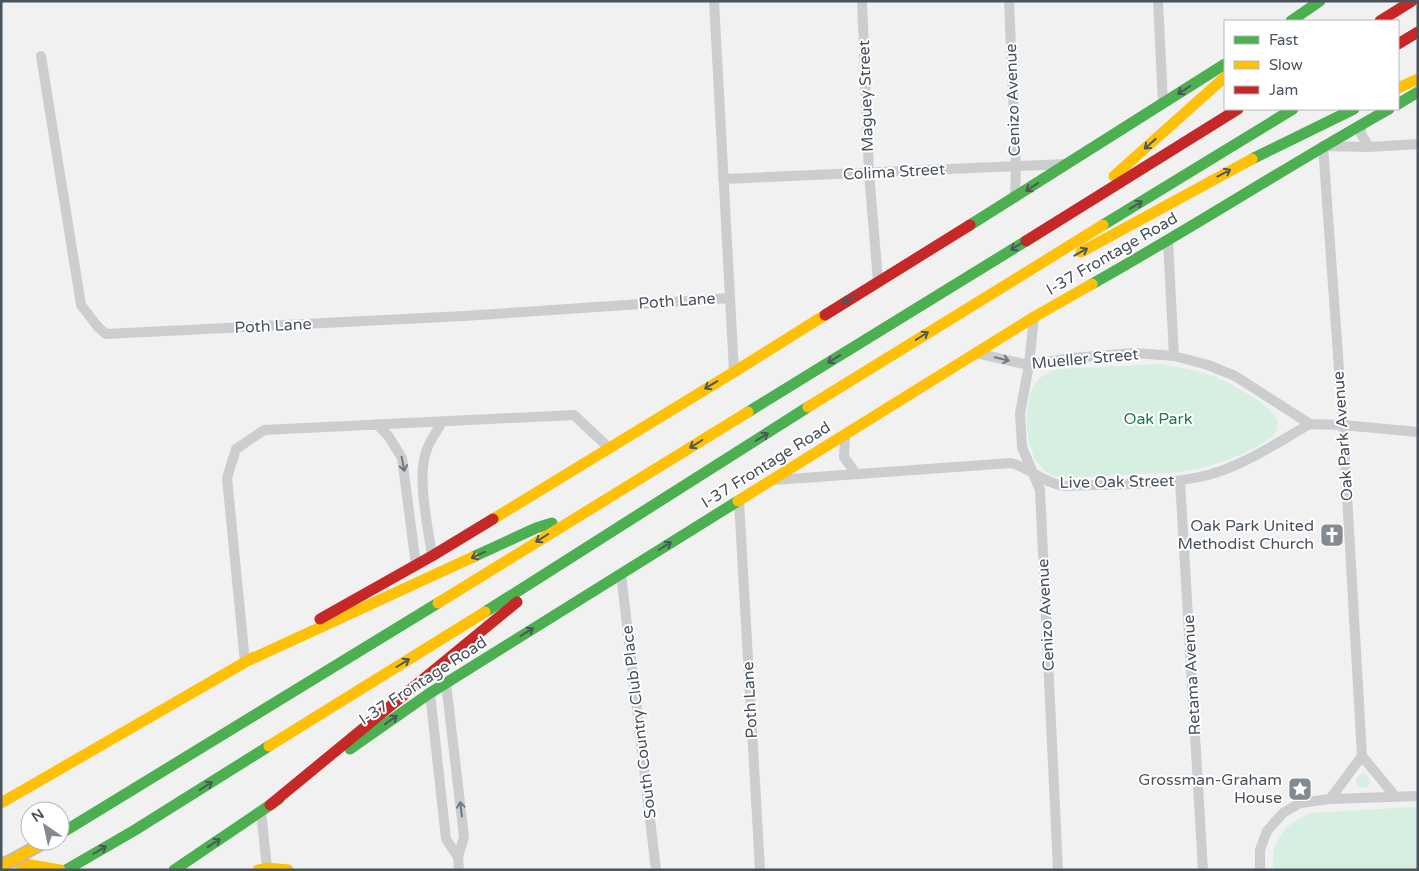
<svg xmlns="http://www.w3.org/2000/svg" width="1419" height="871" font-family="'Varela Round',sans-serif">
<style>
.green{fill:#d7efe1}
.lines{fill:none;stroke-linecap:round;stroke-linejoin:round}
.street{stroke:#cbcdcf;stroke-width:10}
.fast{stroke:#4caf50;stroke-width:11}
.slow{stroke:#ffc107;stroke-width:11}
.jam{stroke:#c62828;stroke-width:11}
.slow-bridge-casing{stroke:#b6bbc0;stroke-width:14;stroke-linecap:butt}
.slow-bridge{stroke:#ffc107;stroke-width:11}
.oneway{stroke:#49585c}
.oneway2{stroke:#70787f}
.labels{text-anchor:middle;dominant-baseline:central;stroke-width:4;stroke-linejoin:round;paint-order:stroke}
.street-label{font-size:16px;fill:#49535d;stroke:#fff}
.park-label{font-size:16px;fill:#1d7b4f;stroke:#fff}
.poi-label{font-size:16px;fill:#49535d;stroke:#fff;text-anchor:end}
</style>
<rect width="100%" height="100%" fill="#f1f1f1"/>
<path class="green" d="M1161,364C1178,367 1196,370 1213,376C1228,382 1257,398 1269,409C1275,414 1279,421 1277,429C1274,443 1229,460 1215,464C1191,473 1166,473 1140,474C1115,476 1089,477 1064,478C1055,476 1046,474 1040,466C1024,448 1021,397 1039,379C1045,373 1051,371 1059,369Z
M1356 781a7 7 0 1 1 14 0a7 7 0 1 1-14 0Z
M1412,807L1418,808V870H1273C1271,841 1284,823 1312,813Z"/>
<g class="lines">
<path class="street" d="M714,1L734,372
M862,1L869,173L878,281
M1009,1L1016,165L1015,198
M1158,1L1163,103
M41,56L81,305L98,327L106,334L464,316L730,298
M1361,125V134L1369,147
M723,179L1065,164
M1168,241L1174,356
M1034,317L1029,365L1020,413L1022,447L1040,490L1058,870
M976,353L1029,365L1071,358L1135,353L1174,356L1208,365L1235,376L1310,424L1343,425L1418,432
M377,424L389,437L402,458L416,565
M845,435L844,457L856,474
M775,480L1011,463C1031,468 1041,482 1064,486C1110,484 1164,486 1208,475C1245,465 1278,442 1310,424
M1180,481L1203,870
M739,501L760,870
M432,556C428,527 417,479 426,452C429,441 437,431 443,421
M621,574L656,870
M245,662L227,478L236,449L264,430L574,415L609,448
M446,683L464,837L458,857L459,870
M430,693L446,839L458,857
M1362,756L1395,796
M1330,799L1362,756L1343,425L1323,146L1369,147L1418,144
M261,811L267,868
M1260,870V850L1267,831L1283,813L1300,803L1330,799L1418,796"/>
<path class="fast" d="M1291,21L1320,1
M1398,104L1418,92
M1252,159L1354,109
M970,225L1225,64
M1103,225L1293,109
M1092,284C1192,228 1289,165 1389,109
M748,412L1026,241
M473,557L536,528L552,523
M485,612L808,407
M350,749L430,693L738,501
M60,834L438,603
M66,870L135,830L269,746
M174,870L279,799"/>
<path class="slow" d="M1398,88L1418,79
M1114,176L1225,77
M1081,252L1252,159
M808,407L1103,225
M738,501L1034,317L1092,284
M493,519L734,372L825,315
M438,603L748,412
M245,662L473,557
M269,746L485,612
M1,803L254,657
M6,861L60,870
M258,870L267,868L288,870"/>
<path class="jam" d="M1380,21L1412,1
M1398,44L1418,32
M1026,241L1238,109
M825,315L970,225
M320,619L432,556L493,519
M270,805L517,602"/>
<g class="slow-bridge-casing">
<path id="slow-bridge" d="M1,866L47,841"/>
</g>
<use href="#slow-bridge" class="slow-bridge"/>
</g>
<defs><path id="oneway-shaft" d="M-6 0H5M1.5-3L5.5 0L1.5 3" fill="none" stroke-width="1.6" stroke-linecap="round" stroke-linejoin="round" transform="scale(1.25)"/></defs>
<g class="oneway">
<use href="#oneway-shaft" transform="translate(1184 90) rotate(148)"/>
<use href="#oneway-shaft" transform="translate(1150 144) rotate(139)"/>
<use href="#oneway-shaft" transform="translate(1224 173) rotate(-28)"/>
<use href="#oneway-shaft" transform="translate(1032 187) rotate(146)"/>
<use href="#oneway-shaft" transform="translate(1136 205) rotate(-31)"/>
<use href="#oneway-shaft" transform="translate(1017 246) rotate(148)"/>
<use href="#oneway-shaft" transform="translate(1081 252) rotate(-29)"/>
<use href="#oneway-shaft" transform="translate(849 299) rotate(148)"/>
<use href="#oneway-shaft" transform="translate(922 336) rotate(-32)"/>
<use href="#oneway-shaft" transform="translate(834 359) rotate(148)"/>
<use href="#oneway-shaft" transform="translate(711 385) rotate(149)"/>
<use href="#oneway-shaft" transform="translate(762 437) rotate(-32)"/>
<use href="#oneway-shaft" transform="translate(696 444) rotate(148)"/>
<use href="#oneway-shaft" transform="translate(542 538) rotate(148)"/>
<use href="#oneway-shaft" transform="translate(665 546) rotate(-32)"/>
<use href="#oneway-shaft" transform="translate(478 555) rotate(155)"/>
<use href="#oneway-shaft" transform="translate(527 632) rotate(-32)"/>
<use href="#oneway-shaft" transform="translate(403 663) rotate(-32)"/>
<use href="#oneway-shaft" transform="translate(391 720) rotate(-35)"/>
<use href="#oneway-shaft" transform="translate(206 786) rotate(-32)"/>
<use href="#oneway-shaft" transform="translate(214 843) rotate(-34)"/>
<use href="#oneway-shaft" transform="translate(100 850) rotate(-30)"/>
</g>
<g class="oneway2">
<use href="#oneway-shaft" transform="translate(1002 359) rotate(13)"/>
<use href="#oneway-shaft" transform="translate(403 464) rotate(79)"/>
<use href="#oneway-shaft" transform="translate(461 809) rotate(-97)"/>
</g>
<defs>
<g id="church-square" transform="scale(1.25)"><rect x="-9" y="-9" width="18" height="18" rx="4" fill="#848a91" stroke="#fff"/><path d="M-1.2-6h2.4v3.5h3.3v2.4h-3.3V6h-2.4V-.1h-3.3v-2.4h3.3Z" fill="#fff"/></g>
<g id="sight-square" transform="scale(1.25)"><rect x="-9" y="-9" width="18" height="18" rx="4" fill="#848a91" stroke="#fff"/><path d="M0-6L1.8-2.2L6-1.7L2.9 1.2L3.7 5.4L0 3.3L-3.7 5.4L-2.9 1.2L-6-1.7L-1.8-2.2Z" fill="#fff"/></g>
</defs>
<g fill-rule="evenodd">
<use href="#church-square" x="1332" y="535"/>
<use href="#sight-square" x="1300" y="789"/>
</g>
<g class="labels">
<g class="street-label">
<text transform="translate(866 96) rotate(-92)">Maguey Street</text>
<text transform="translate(1013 100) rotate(-92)">Cenizo Avenue</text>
<text transform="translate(894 172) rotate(-3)">Colima Street</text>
<text transform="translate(1112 254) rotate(-30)">I-37 Frontage Road</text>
<text transform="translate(677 301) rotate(-4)">Poth Lane</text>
<text transform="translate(273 326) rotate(-3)">Poth Lane</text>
<text transform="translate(1085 359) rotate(-5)">Mueller Street</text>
<text transform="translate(1343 436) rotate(-94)">Oak Park Avenue</text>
<text transform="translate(766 465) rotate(-32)">I-37 Frontage Road</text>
<text transform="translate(1117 482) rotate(-1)">Live Oak Street</text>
<text transform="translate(1046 615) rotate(-93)">Cenizo Avenue</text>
<text transform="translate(1192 675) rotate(-93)">Retama Avenue</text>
<text transform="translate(423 681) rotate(-33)">I-37 Frontage Road</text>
<text transform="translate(750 700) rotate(-93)">Poth Lane</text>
<text transform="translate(639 722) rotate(-97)">South Country Club Place</text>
</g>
<g class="park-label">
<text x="1158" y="419">Oak Park</text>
</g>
<g class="poi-label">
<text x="1314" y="526">Oak Park United<tspan x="1314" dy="18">Methodist Church</tspan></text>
<text x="1282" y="780">Grossman-Graham<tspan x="1282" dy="18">House</tspan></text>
</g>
</g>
<rect width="1419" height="871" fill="none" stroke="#49535d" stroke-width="5"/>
<rect x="1224" y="20" width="175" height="90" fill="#ffffff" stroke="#b6babe"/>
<rect x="1234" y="36" width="25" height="8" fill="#4caf50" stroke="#b6babe"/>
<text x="1269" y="45" font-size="15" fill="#49535d">Fast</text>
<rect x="1234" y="61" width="25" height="8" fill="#ffc107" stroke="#b6babe"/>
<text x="1269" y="70" font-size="15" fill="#49535d">Slow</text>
<rect x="1234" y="86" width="25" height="8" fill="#c62828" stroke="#b6babe"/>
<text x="1269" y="95" font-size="15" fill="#49535d">Jam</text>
<g transform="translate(45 826) rotate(326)"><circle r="24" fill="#ffffff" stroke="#b6babe"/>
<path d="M0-4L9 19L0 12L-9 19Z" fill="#848a91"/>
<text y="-8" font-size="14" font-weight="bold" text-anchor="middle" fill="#49535d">N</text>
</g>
</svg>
